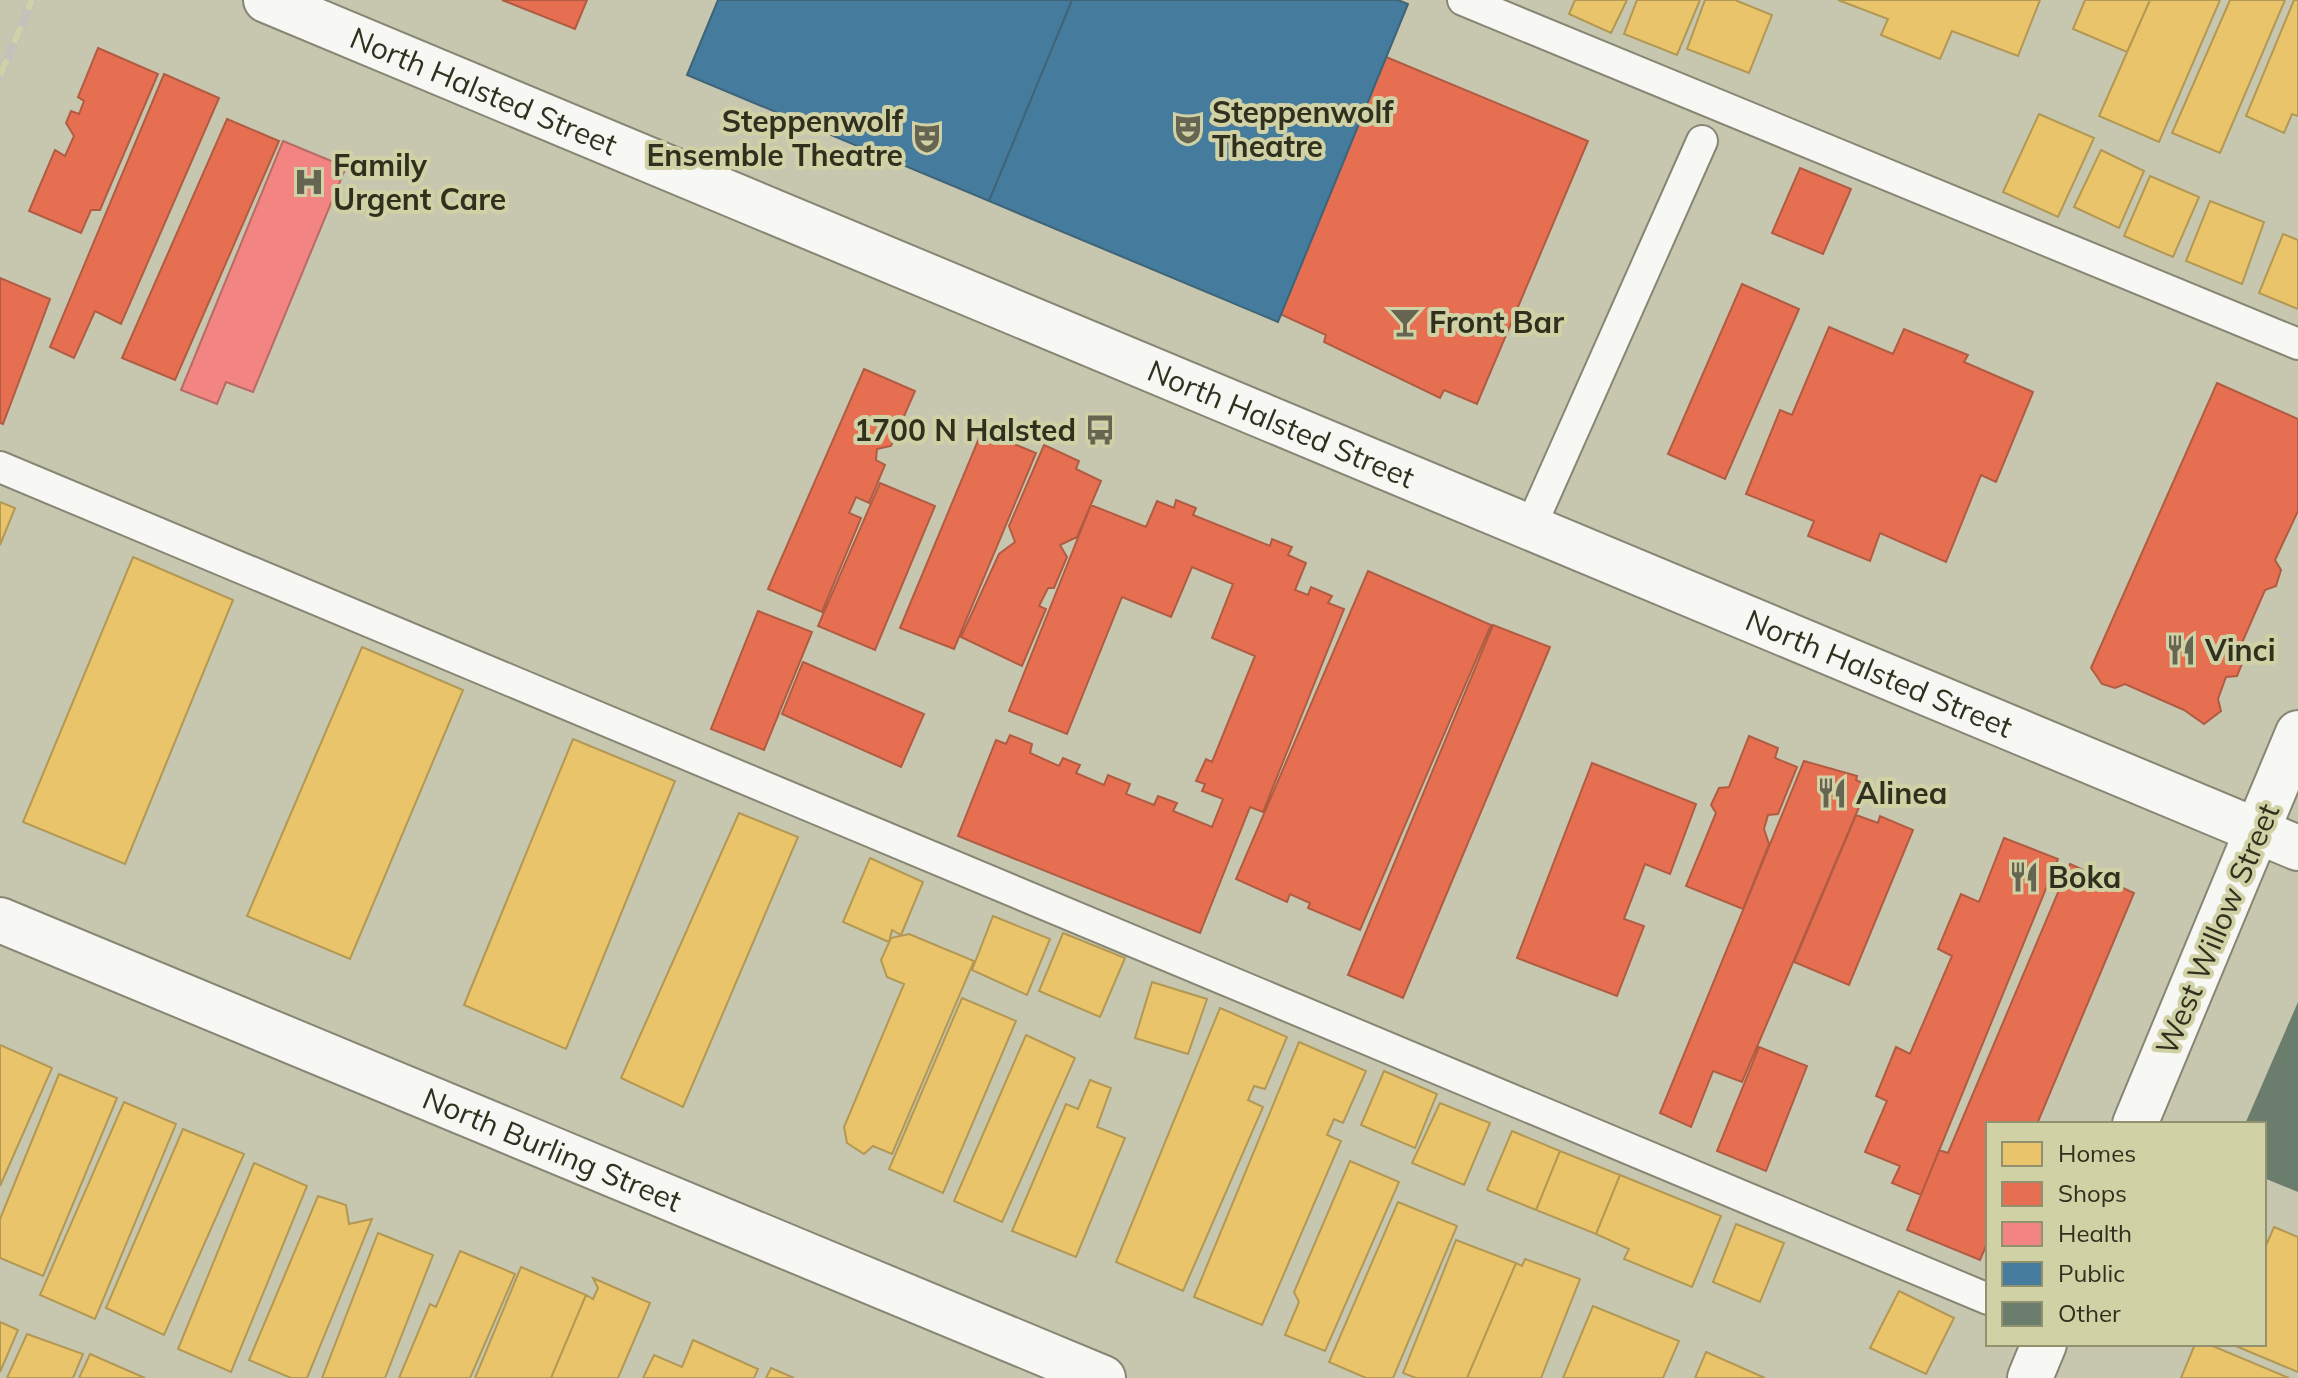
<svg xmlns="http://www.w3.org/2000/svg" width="2298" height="1378" font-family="Mulish,sans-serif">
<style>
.homes{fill:#e9c46a;stroke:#b29854;stroke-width:2}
.shops{fill:#e76f51;stroke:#b05c42;stroke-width:2}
.health{fill:#f28482;stroke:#b86b64;stroke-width:2}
.public{fill:#457b9d;stroke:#3f6477;stroke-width:2}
.building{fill:#6b7d6d}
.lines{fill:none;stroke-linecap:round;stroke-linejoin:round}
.lane-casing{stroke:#868674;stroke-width:34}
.street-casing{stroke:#868674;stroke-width:48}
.secondary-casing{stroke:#868674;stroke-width:48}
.lane{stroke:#f7f7f3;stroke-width:30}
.street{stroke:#f7f7f3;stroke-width:44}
.secondary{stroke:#f7f7f3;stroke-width:44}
.rail-casing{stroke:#c2c2bb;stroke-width:9}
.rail{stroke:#d1d1a6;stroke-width:6;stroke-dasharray:18;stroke-linecap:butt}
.labels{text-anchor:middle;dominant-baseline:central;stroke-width:8;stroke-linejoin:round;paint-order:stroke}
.street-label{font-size:30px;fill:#30301f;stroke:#d1d1a6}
.poi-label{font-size:30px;font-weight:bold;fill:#30301f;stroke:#d1d1a6;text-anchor:start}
</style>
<rect width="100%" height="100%" fill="#c7c7b0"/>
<path class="homes" d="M1575,0H1627L1611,33L1569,14Z
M1637,0H1700L1677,55L1624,34Z
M1705,0H1735L1772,15L1749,73L1687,49Z
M1838,0H2040L2018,56L1952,31L1940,59L1881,35L1888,19Z
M2085,0H2150L2127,52L2073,29Z
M2150,0H2220L2159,142L2099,116Z
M2230,0H2285L2220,153L2172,133Z
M2294,0H2298V116L2292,114L2284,133L2246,116Z
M2039,114L2094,138L2058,217L2003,192Z
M2101,150L2144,171L2119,228L2074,207Z
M2150,176L2199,197L2173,257L2124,236Z
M2210,201L2264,222L2242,284L2186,261Z
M2283,234L2298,240V309L2259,293Z
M0,502L15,508L0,545Z
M133,557L233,600L125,864L23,822Z
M362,647L463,690L350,959L247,916Z
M573,739L675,781L566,1049L464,1005Z
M739,813L798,837L683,1107L621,1078Z
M870,858L923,882L901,935L892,930L889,942L843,922Z
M993,916L1050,939L1027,995L972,970Z
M1063,933L1125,958L1100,1017L1039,991Z
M909,934L974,961L892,1154L873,1146L864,1154L847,1143L844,1127L904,984L887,977L881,960L891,938Z
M1152,982L1207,999L1188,1054L1135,1038Z
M962,998L1016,1021L943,1193L889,1169Z
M1220,1008L1287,1037L1265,1089L1254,1086L1248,1100L1263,1107L1183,1291L1116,1262Z
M1026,1035L1075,1058L1002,1222L954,1201Z
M1299,1042L1366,1071L1343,1123L1334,1119L1327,1135L1341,1141L1262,1325L1194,1297Z
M0,1045L52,1068L0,1186Z
M1384,1071L1437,1094L1415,1148L1361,1125Z
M59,1074L117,1098L43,1276L0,1258V1219Z
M1090,1080L1111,1088L1097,1127L1125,1138L1076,1257L1012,1231L1066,1104L1078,1109Z
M124,1102L176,1124L95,1319L40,1295Z
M1440,1103L1490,1123L1464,1185L1412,1163Z
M183,1129L244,1154L164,1335L106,1308Z
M1512,1131L1560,1151L1536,1210L1487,1190Z
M1560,1151L1620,1175L1596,1234L1536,1210Z
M1350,1161L1399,1182L1325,1351L1285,1335L1299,1302L1294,1292Z
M254,1163L307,1186L231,1372L178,1349Z
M1620,1175L1721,1216L1692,1287L1624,1259L1629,1249L1596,1234Z
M318,1196L346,1205L349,1224L372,1219L307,1378H291L249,1360Z
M1398,1202L1457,1226L1393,1378H1366L1329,1362Z
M1736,1224L1784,1243L1760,1302L1713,1282Z
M2274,1227L2298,1237V1372L2231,1344H2264V1250Z
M378,1233L433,1255L385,1378H322Z
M1456,1240L1516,1263L1467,1378H1416L1403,1373Z
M460,1251L515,1274L470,1378H399L430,1304L436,1307Z
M1525,1259L1580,1279L1541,1378H1467L1516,1263L1522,1266Z
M521,1267L586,1295L551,1378H475Z
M593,1278L650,1303L618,1378H551L586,1295L593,1299L598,1288Z
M1899,1291L1954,1318L1926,1374L1870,1348Z
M1593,1306L1679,1341L1663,1378H1563Z
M0,1322L18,1330L0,1372Z
M27,1334L83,1354L73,1378H7Z
M693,1340L758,1369L754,1378H643L654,1355L682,1367Z
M2195,1344H2208L2289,1378H2181Z
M1706,1352L1765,1378H1695Z
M90,1354L145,1378H79Z
M771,1368L794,1378H766Z"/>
<path class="shops" d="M502,0H587L575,29Z
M98,48L158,74L100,210H91L81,233L29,211L55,150L65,156L74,136L66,123L71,111L79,114L84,101L78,97Z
M1386,57L1588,141L1477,404L1444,390L1440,398L1324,342L1326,335L1280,314Z
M164,74L219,98L121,324L95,311L74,358L50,347Z
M227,119L279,141L175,380L122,358Z
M1800,168L1851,189L1823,254L1772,233Z
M0,278L50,299L3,424L0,423Z
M1742,284L1799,309L1725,479L1668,454Z
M1829,327L1893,354L1904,329L1968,355L1964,362L2033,392L1996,482L1981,475L1946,562L1880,533L1870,561L1808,536L1814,521L1746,494L1780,410L1792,415Z
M864,369L915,391L891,446L877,449L876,460L885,465L869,503L856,497L849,513L861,518L822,612L768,589Z
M2217,383L2298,419V511L2275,560L2281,570L2276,586L2265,590L2238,652L2243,661L2237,676L2226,677L2218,699L2221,711L2204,724L2184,710L2125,684L2115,688L2102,684L2091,668Z
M982,431L1036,453L954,649L900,628Z
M1044,445L1079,461L1076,469L1101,481L1077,537L1060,545L1067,557L1054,588H1048L1039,606L1046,609L1022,666L961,637L999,554L1015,542L1009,526Z
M880,483L935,506L875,650L818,626Z
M1176,500L1196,508L1193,515L1270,546L1272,539L1292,547L1288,555L1306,563L1295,590L1308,595L1311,587L1332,596L1328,603L1344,609L1263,812L1250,807L1200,933L958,836L996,740L1006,744L1010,735L1032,744L1030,753L1059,766L1063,758L1080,765L1076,773L1104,785L1108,775L1130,784L1126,794L1154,805L1158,796L1177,803L1173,811L1212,827L1223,799L1202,791L1205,784L1196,781L1206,759L1212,762L1255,656L1212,638L1233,584L1192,567L1171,617L1122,597L1067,734L1009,711L1091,505L1146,527L1157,501L1174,508Z
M1368,571L1491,625L1360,930L1308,908L1310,903L1290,894L1287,902L1236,879Z
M758,611L812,632L764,750L711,729Z
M1493,625L1550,647L1403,998L1348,975Z
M803,662L924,714L901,767L782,714Z
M1749,736L1778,748L1775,758L1797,767L1778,814L1768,815L1764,829L1769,844L1743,909L1686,886L1716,813L1711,805L1719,788L1729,787Z
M1804,761L1857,776L1856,780L1868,786L1742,1082L1713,1071L1691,1127L1660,1113Z
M1592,763L1696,804L1670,874L1645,864L1624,919L1644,926L1617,996L1517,958Z
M1856,815L1878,823L1880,816L1913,830L1849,985L1794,962Z
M2004,838L2058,859L1921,1195L1892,1183L1900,1166L1865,1152L1887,1101L1876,1096L1896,1047L1910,1054L1952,956L1938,949L1961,894L1979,902Z
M2070,864L2134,893L2037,1124H1988V1241L1980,1260L1907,1230L1939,1150L1948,1153Z
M1759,1047L1807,1066L1766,1171L1717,1151Z"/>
<path class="health" d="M283,141L346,167L253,392L226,382L217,404L181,390Z"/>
<path class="public" d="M718,0H1072L989,201L687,75Z
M1072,0H1398L1408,4L1278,322L989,201Z"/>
<path class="building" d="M2298,1002V1192L2264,1178V1124H2245Z"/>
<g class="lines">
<g class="lane-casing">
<path id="lane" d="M1463,0L2298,344
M0,467L1988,1299
M1530,528L1702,141"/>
</g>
<g class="street-casing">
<g id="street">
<path id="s1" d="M0,920L1103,1378"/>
<path d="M2135,1124L2257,831"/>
<path d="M2030,1378L2044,1344"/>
</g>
</g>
<g class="secondary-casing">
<g id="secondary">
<path id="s2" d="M266,0L2298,848"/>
<path d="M2257,831L2298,733"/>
</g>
</g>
<use href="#lane" class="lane"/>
<use href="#street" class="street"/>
<use href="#secondary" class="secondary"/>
<g class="rail-casing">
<path id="rail" d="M0,76L32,0"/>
</g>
<use href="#rail" class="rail"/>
</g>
<defs>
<g id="theatre-bare" transform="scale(2.4)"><path d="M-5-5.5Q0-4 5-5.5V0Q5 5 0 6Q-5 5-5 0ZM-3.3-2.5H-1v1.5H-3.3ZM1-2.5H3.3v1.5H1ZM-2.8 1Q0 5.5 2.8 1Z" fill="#656552" stroke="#d1d1a6" stroke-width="2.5" paint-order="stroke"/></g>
<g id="hospital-bare" transform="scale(2.4)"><path d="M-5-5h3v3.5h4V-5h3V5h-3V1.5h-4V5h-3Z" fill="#656552" stroke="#d1d1a6" stroke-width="2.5" paint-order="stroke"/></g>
<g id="bar-bare" transform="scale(2.4)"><path d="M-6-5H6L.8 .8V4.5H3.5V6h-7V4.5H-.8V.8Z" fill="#656552" stroke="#d1d1a6" stroke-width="2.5" paint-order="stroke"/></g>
<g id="bus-bare" transform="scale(2.4)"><path d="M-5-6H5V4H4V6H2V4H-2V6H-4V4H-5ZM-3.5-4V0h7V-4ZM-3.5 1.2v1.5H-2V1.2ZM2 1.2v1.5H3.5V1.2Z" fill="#656552" stroke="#d1d1a6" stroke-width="2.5" paint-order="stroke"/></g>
<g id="restaurant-bare" transform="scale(2.4)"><path d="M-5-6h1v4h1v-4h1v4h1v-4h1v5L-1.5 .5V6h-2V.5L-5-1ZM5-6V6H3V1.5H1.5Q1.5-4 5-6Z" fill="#656552" stroke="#d1d1a6" stroke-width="2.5" paint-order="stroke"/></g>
</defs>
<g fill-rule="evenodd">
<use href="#theatre-bare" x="1188" y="129"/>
<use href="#theatre-bare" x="927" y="138"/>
<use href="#hospital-bare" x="309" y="182"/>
<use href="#bar-bare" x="1405" y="322"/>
<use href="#bus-bare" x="1100" y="430"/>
<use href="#restaurant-bare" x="2181" y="650"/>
<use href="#restaurant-bare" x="1832" y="793"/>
<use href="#restaurant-bare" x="2024" y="877"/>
</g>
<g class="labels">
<g class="street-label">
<text stroke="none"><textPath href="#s2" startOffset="236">North Halsted Street</textPath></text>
<text stroke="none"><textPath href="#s2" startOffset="1100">North Halsted Street</textPath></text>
<text stroke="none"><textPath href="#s2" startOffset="1748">North Halsted Street</textPath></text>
<text transform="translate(2217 929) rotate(-67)">West Willow Street</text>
<text stroke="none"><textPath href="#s1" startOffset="598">North Burling Street</textPath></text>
</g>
<g class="poi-label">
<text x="1212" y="112">Steppenwolf<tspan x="1212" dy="34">Theatre</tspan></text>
<text x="903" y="121" text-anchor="end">Steppenwolf<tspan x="903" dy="34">Ensemble Theatre</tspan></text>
<text x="333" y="165">Family<tspan x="333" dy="34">Urgent Care</tspan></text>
<text x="1429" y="322">Front Bar</text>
<text x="1076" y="430" text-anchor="end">1700 N Halsted</text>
<text x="2205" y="650">Vinci</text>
<text x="1856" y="793">Alinea</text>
<text x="2048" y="877">Boka</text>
</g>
</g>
<rect x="1986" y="1122" width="280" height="224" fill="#d1d1a6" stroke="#919170" stroke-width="2"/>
<rect x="2002" y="1142" width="40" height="24" fill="#e9c46a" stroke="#919170" stroke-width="2"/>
<text x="2058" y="1162" font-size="24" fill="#30301f">Homes</text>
<rect x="2002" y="1182" width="40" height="24" fill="#e76f51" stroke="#919170" stroke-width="2"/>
<text x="2058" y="1202" font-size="24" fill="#30301f">Shops</text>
<rect x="2002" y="1222" width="40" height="24" fill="#f28482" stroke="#919170" stroke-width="2"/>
<text x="2058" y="1242" font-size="24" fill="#30301f">Health</text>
<rect x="2002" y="1262" width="40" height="24" fill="#457b9d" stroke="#919170" stroke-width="2"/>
<text x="2058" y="1282" font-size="24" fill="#30301f">Public</text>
<rect x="2002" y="1302" width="40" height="24" fill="#6b7d6d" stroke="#919170" stroke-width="2"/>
<text x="2058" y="1322" font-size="24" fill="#30301f">Other</text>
</svg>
